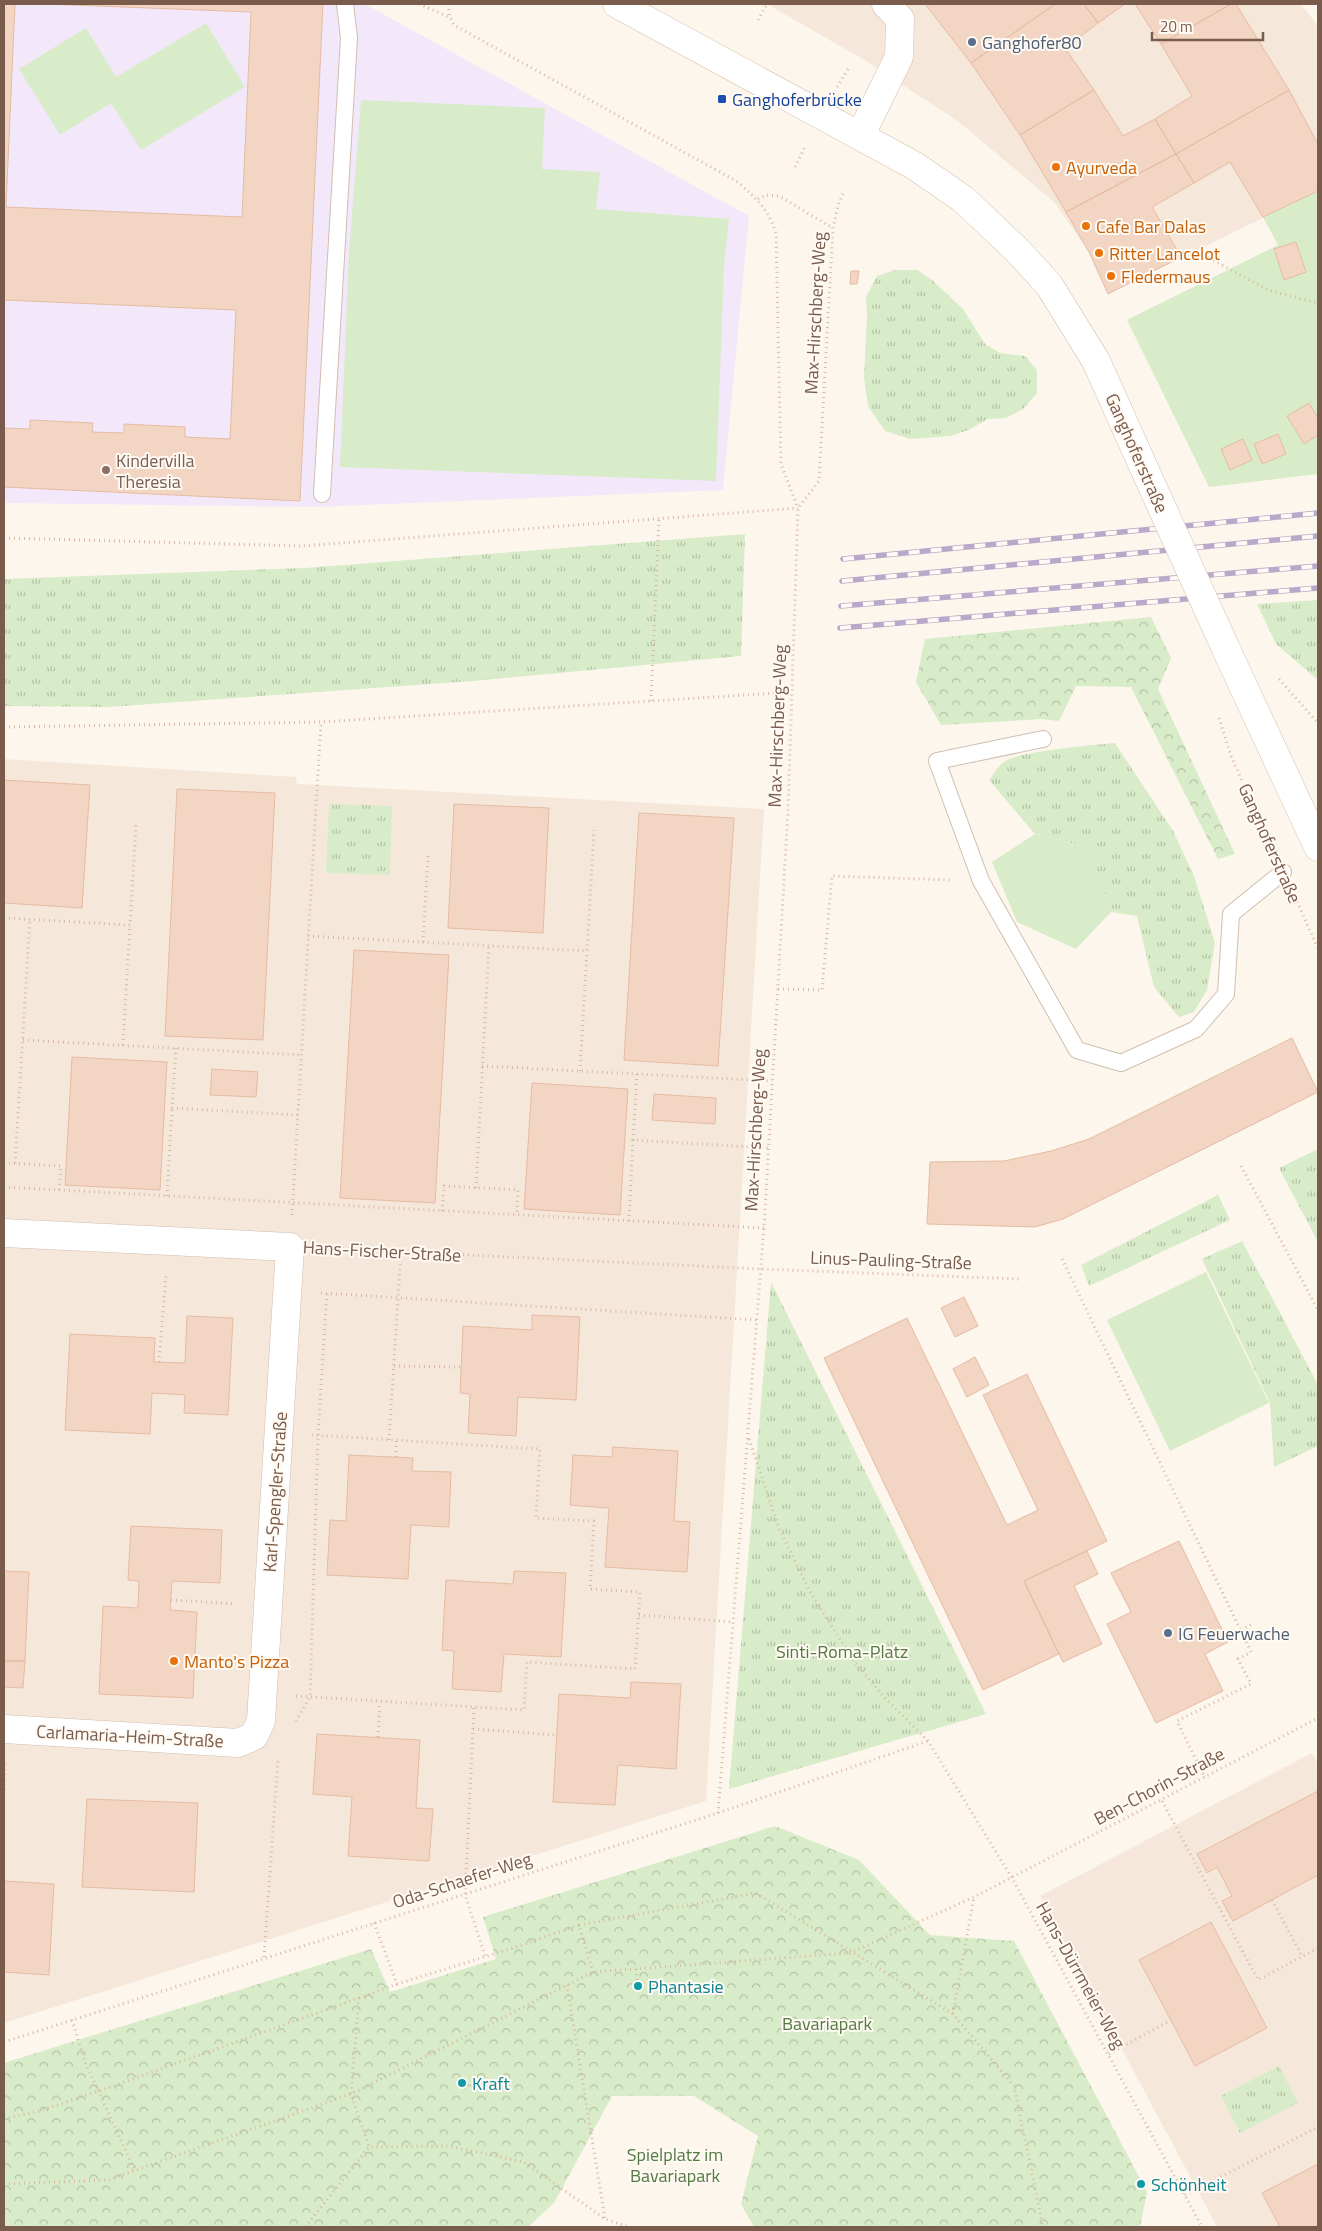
<svg xmlns="http://www.w3.org/2000/svg" width="1322" height="2231" font-family="'Titillium Web',sans-serif">
<style>
.residential{fill:#f5e8da}
.education{fill:#f3e8fa}
.grass{fill:url(#grass-tufts)}
.forest{fill:url(#forest-crowns)}
.garden{fill:#d8ecc9}
.building{fill:#f3d5c3;stroke:#e6bba3}
.lines{fill:none;stroke-linecap:round;stroke-linejoin:round}
.lane-casing{stroke:#d1beb0;stroke-width:18}
.street-casing{stroke:#d1beb0;stroke-width:29}
.secondary-casing{stroke:#d6c0b0;stroke-width:29}
.path{stroke:#d9b8a5;stroke-width:3;stroke-dasharray:1 4;stroke-linecap:butt}
.lane{stroke:#fff;stroke-width:16}
.street{stroke:#fff;stroke-width:28}
.secondary{stroke:#fff;stroke-width:28}
.rail-casing{stroke:#b9a8c9;stroke-width:5.5}
.rail{stroke:#fffaf3;stroke-width:4;stroke-dasharray:11;stroke-linecap:butt}
.secondary-bridge-casing{stroke:#d6c0b0;stroke-width:29;stroke-linecap:butt}
.secondary-bridge{stroke:#fff;stroke-width:28}
.service-dot{fill:#5c6f8a;stroke:#fffaf3;stroke-width:2}
.transit-dot{fill:#1a4fb4;stroke:#fffaf3;stroke-width:2}
.food-dot{fill:#e8710a;stroke:#fffaf3;stroke-width:2}
.education-dot{fill:#8d6e63;stroke:#fffaf3;stroke-width:2}
.culture-dot{fill:#0f9aa8;stroke:#fffaf3;stroke-width:2}
.labels{text-anchor:middle;dominant-baseline:central;stroke-width:4;stroke-linejoin:round;paint-order:stroke}
.service-label{font-size:18px;fill:#4e5e75;stroke:#fffaf3;text-anchor:start}
.transit-label{font-size:18px;fill:#164399;stroke:#fffaf3;text-anchor:start}
.food-label{font-size:18px;fill:#c56008;stroke:#fffaf3;text-anchor:start}
.street-label{font-size:18px;fill:#7a5c4d;stroke:#fffaf3}
.education-label{font-size:18px;fill:#785e54;stroke:#fffaf3;text-anchor:start}
.park-label{font-size:18px;fill:#537a41;stroke:#fffaf3}
.culture-label{font-size:18px;fill:#0d838f;stroke:#fffaf3;text-anchor:start}
</style>
<defs>
<pattern id="grass-tufts" width="24" height="20" patternUnits="userSpaceOnUse" patternTransform="scale(1.25)"><rect width="24" height="20" fill="#d8ecc9"/><path d="M3 7l-1-3M5 7V3M7 7l1-3M15 17l-1-3M17 17v-4M19 17l1-3" fill="none" stroke="#b4c2a5"/></pattern>
<pattern id="forest-crowns" width="20" height="18" patternUnits="userSpaceOnUse" patternTransform="scale(1.25)"><rect width="20" height="18" fill="#d8ecc9"/><path d="M2 6a3 3 0 1 1 6 0M12 15a3 3 0 1 1 6 0" fill="none" stroke="#b4c2a5"/></pattern>
</defs>
<rect width="100%" height="100%" fill="#fdf6ec"/>
<path class="residential" d="M767,4H1301L1318,26V191L1108,294L1089,252L1054,202L959,122L866,61Z
M4,759L296,777L297,784L317,785L764,809L706,1801L4,2023Z
M1312,1753L1318,1764V2227H1217L1040,1896Z"/>
<path class="education" d="M4,4H365L749,216L723,490L317,507L4,503Z"/>
<path class="grass" d="M895,270H917L932,280L963,309L985,344L1000,353L1025,356L1037,370V393L1023,409L1006,418L988,419L968,430L951,436L910,439L885,431L868,406L864,378L867,316L866,297L877,276Z
M745,534L741,656L473,681L108,707L4,706V579L305,568Z
M1318,600V680L1276,644L1257,604Z
M1115,743L1173,831L1194,876L1215,943L1207,990L1194,1012L1179,1017L1154,987L1137,916L1111,912L1088,847L1035,834L989,780C994,774 998,766 1004,762C1017,751 1095,745 1115,743Z
M329,804L392,806L390,875L326,873Z
M1318,1149V1242L1279,1168Z
M1218,1195L1230,1220L1089,1286L1081,1265Z
M1242,1241L1318,1385V1446L1274,1467L1270,1403L1202,1259Z
M771,1282L986,1714L729,1789Z
M1279,2066L1298,2103L1240,2133L1221,2096Z"/>
<path class="forest" d="M1151,617L1171,658L1158,689L1235,854L1218,859L1131,687L1076,686L1059,721L1041,719L941,725L916,682L925,639Z
M775,1826L859,1860L930,1935L1014,1941L1147,2192L1140,2227H754L741,2204L758,2136L694,2096H612L554,2203L528,2227H4V2063L371,1949L390,1992L496,1959L483,1917Z"/>
<path class="garden" d="M206,23L245,87L141,150L111,103L60,135L19,69L86,28L116,77Z
M361,100L545,108L542,169L600,172L596,209L729,219L724,267L716,481L340,467L349,252Z
M1318,191V474L1209,487L1127,320L1278,245L1263,217Z
M1035,834L1088,847L1111,912L1076,949L1017,922L992,862Z
M1206,1272L1269,1403L1170,1451L1107,1320Z"/>
<path class="building" d="M4,4H15L6,207L242,217L251,12L46,4H323L300,501L4,487V428L30,429V420L93,423L92,432L124,433V424L185,427V437L230,439L236,310L4,300Z
M925,4H1055L971,63Z
M1055,4H1084L1098,23L1065,48L1094,90L1020,135L971,63Z
M1084,4H1125L1098,23Z
M1135,4H1231L1161,44Z
M1231,4H1236L1289,90L1176,154L1155,119L1192,96L1161,44Z
M1094,90L1123,136L1155,119L1176,154L1066,212L1020,135Z
M1289,90L1318,144V191L1263,217L1230,162L1194,183L1176,154Z
M1176,154L1194,183L1152,207L1181,257L1108,294L1089,252L1066,212Z
M1296,242L1306,272L1284,280L1274,249Z
M851,271H859L857,284H850Z
M1309,403L1318,418V435L1304,444L1287,416Z
M1278,434L1286,454L1262,464L1254,444Z
M1243,439L1252,460L1230,470L1221,449Z
M4,780L90,785L82,908L4,903Z
M177,789L275,793L263,1040L165,1036Z
M454,804L549,808L543,933L448,928Z
M639,813L734,818L718,1066L624,1060Z
M354,950L449,955L435,1203L340,1198Z
M1292,1038L1318,1092L1063,1219L1035,1227L927,1224L930,1162L1004,1161L1051,1151L1089,1139Z
M72,1057L167,1062L160,1190L65,1185Z
M212,1069L258,1072L256,1097L210,1095Z
M532,1083L628,1089L620,1215L524,1209Z
M654,1094L716,1098L715,1124L652,1120Z
M964,1297L978,1326L955,1337L941,1308Z
M532,1315L580,1317L576,1400L518,1397L516,1436L468,1433L470,1394L460,1393L463,1326L532,1330Z
M187,1316L233,1318L228,1415L184,1413L185,1395L152,1393L150,1434L65,1430L70,1334L155,1338L154,1362L185,1363Z
M907,1318L1007,1525L1038,1510L983,1395L1027,1374L1107,1541L1024,1581L1059,1654L983,1690L824,1358Z
M975,1357L989,1385L967,1397L953,1369Z
M613,1447L678,1451L674,1521L690,1522L687,1572L605,1567L609,1508L570,1505L573,1455L612,1457Z
M349,1455L413,1458L412,1471L451,1472L449,1527L411,1525L408,1579L327,1575L330,1520L346,1521Z
M131,1526L222,1530L220,1583L172,1581L170,1610L197,1612L193,1698L99,1694L103,1606L138,1608L139,1581L128,1580Z
M1179,1541L1228,1642L1205,1654L1223,1691L1156,1723L1107,1624L1131,1612L1111,1573Z
M1087,1551L1098,1574L1074,1586L1102,1644L1063,1662L1024,1581Z
M4,1571L29,1572L25,1661H4Z
M514,1571L566,1573L561,1657L504,1654L501,1692L452,1689L454,1651L442,1650L446,1580L513,1584Z
M4,1661H25L23,1688L4,1687Z
M631,1682L681,1684L676,1769L618,1765L615,1805L553,1802L559,1694L630,1698Z
M317,1734L420,1740L416,1808L433,1809L429,1861L348,1856L352,1797L313,1794Z
M1318,1791V1875L1233,1921L1222,1901L1232,1896L1217,1867L1207,1873L1197,1854Z
M87,1799L198,1803L194,1892L82,1887Z
M4,1881L54,1884L49,1975L4,1972Z
M1211,1922L1267,2028L1195,2066L1139,1960Z
M1318,2164V2227H1280L1262,2193Z"/>
<g class="lines">
<g class="lane-casing">
<path id="lane" d="M322,494L349,38L345,4
M1043,739L937,761L981,881L1077,1050L1121,1063L1196,1029L1226,994L1231,914L1283,872"/>
</g>
<g class="street-casing">
<path id="street" d="M860,136L899,57L900,19L886,4
M4,1233L290,1247L261,1721L254,1736L238,1743L4,1729"/>
</g>
<g class="secondary-casing">
<path id="secondary" d="M617,4L915,166L963,199L1019,252L1049,285L1096,361L1144,468
M1226,649L1318,847"/>
</g>
<path class="path" d="M419,4L449,17
M448,4L450,17L454,25L738,182C757,199 768,209 776,233L781,464L798,508
M758,20L767,4
M837,87L850,66
M795,167L806,145
M758,199L766,195L779,196L833,228
M1209,258L1270,291L1318,303
M4,538L302,546L798,508
M1279,679L1318,723
M651,701L659,519
M1219,718L1231,756L1272,848
M4,727L321,722L792,692
M1295,897L1318,949
M4,918L130,925L136,824
M308,936L587,951L594,830
M423,942L428,855
M778,989L822,990L832,876L952,880
M23,1040L301,1055
M123,1045L130,925
M176,1048L172,1108L298,1115
M482,1066L772,1081
M580,1071L587,951
M637,1074L633,1140L768,1148
M4,1163L61,1166L59,1191
M15,1163L30,919
M1241,1166L1318,1310
M4,1187L764,1228
M476,1188L489,945
M167,1196L172,1108
M442,1211L444,1186L518,1190L517,1215
M292,1215L321,722
M629,1221L633,1140
M323,1248L761,1269L1020,1279
M1062,1259L1251,1652L1238,1659L1251,1684L1177,1721L1205,1778
M321,1293L757,1320
M159,1362L166,1274
M394,1366L461,1367
M749,1439L779,1528L809,1590L853,1660L884,1697L928,1741L1012,1878L1202,2227
M389,1440L401,1252
M396,1457V1440
M171,1600L235,1604
M639,1615L733,1622
M1241,1630L1252,1624
M296,1696L524,1710L527,1662L635,1669L640,1592L590,1589L594,1521L536,1518L540,1449L312,1435
M474,1708L465,1894L485,1956
M296,1721L310,1697L318,1435L327,1293
M473,1729L557,1735
M378,1737L380,1702
M4,1790L5,1762
M1162,1801L1258,1980L1318,1948
M718,1813L764,1228L788,811L798,508L819,481L833,228L839,202L844,192
M1272,1900L1302,1956
M374,1923L397,1984L510,1949L579,1925L593,1972
M579,1925L756,1893L953,2014L1014,2086L1043,2227
M264,1957L278,1760
M636,1969L638,1986
M567,1985L605,2219
M359,1998L397,1984
M953,2014L974,1897
M72,2020L85,2062L135,2171
M4,2042L718,1813L928,1741
M1109,2054L1171,2020
M4,2119L39,2111L99,2091L359,1998L351,2094L369,2147
M4,2184L108,2180L351,2094L593,1972L850,1953L974,1897L1318,1718
M1185,2195L1318,2127
M305,2227L369,2147L448,2146L524,2162L605,2219L629,2227"/>
<use href="#lane" class="lane"/>
<use href="#street" class="street"/>
<use href="#secondary" class="secondary"/>
<g class="rail-casing">
<path id="rail" d="M843,559L1318,513
M842,581L1318,536
M841,606L1318,566
M840,628L1318,588"/>
</g>
<use href="#rail" class="rail"/>
<g class="secondary-bridge-casing">
<path id="secondary-bridge" d="M1144,468L1226,649"/>
</g>
<use href="#secondary-bridge" class="secondary-bridge"/>
</g>
<g class="service-dot">
<circle cx="972" cy="42" r="5"/>
<circle cx="1168" cy="1633" r="5"/>
</g>
<rect class="transit-dot" x="717" y="94" width="10" height="10" rx="2.5"/>
<g class="food-dot">
<circle cx="1056" cy="167" r="5"/>
<circle cx="1086" cy="226" r="5"/>
<circle cx="1099" cy="253" r="5"/>
<circle cx="1111" cy="276" r="5"/>
<circle cx="174" cy="1661" r="5"/>
</g>
<circle class="education-dot" cx="106" cy="470" r="5"/>
<g class="culture-dot">
<circle cx="638" cy="1986" r="5"/>
<circle cx="462" cy="2083" r="5"/>
<circle cx="1141" cy="2184" r="5"/>
</g>
<g class="labels">
<g class="service-label">
<text x="982" y="42">Ganghofer80</text>
<text x="1178" y="1633">IG Feuerwache</text>
</g>
<g class="transit-label">
<text x="732" y="99">Ganghoferbrücke</text>
</g>
<g class="food-label">
<text x="1066" y="167">Ayurveda</text>
<text x="1096" y="226">Cafe Bar Dalas</text>
<text x="1109" y="253">Ritter Lancelot</text>
<text x="1121" y="276">Fledermaus</text>
<text x="184" y="1661">Manto's Pizza</text>
</g>
<g class="street-label">
<text transform="translate(815 313) rotate(-87)">Max-Hirschberg-Weg</text>
<text transform="translate(1137 453) rotate(66)">Ganghoferstraße</text>
<text transform="translate(777 726) rotate(-88)">Max-Hirschberg-Weg</text>
<text transform="translate(1270 843) rotate(66)">Ganghoferstraße</text>
<text transform="translate(755 1130) rotate(-87)">Max-Hirschberg-Weg</text>
<text transform="translate(382 1251) rotate(3)">Hans-Fischer-Straße</text>
<text transform="translate(891 1260) rotate(2)">Linus-Pauling-Straße</text>
<text transform="translate(275 1492) rotate(-86)">Karl-Spengler-Straße</text>
<text transform="translate(130 1736) rotate(3)">Carlamaria-Heim-Straße</text>
<text transform="translate(1159 1786) rotate(-28)">Ben-Chorin-Straße</text>
<text transform="translate(462 1880) rotate(-18)">Oda-Schaefer-Weg</text>
<text transform="translate(1081 1975) rotate(61)">Hans-Dürrmeier-Weg</text>
</g>
<g class="education-label">
<text x="116" y="460">Kindervilla<tspan x="116" dy="21">Theresia</tspan></text>
</g>
<g class="park-label">
<text x="842" y="1651">Sinti-Roma-Platz</text>
<text x="827" y="2023">Bavariapark</text>
<text x="675" y="2154">Spielplatz im<tspan x="675" dy="21">Bavariapark</tspan></text>
</g>
<g class="culture-label">
<text x="648" y="1986">Phantasie</text>
<text x="472" y="2083">Kraft</text>
<text x="1151" y="2184">Schönheit</text>
</g>
</g>
<rect width="1322" height="2231" fill="none" stroke="#7a5c4d" stroke-width="10"/>
<path d="M1152 32v8h111v-8" fill="none" stroke="#7a5c4d" stroke-width="2.5"/>
<text x="1160" y="32" font-size="15" fill="#7a5c4d" stroke="#fffaf3" stroke-width="4" paint-order="stroke">20 m</text>
</svg>
